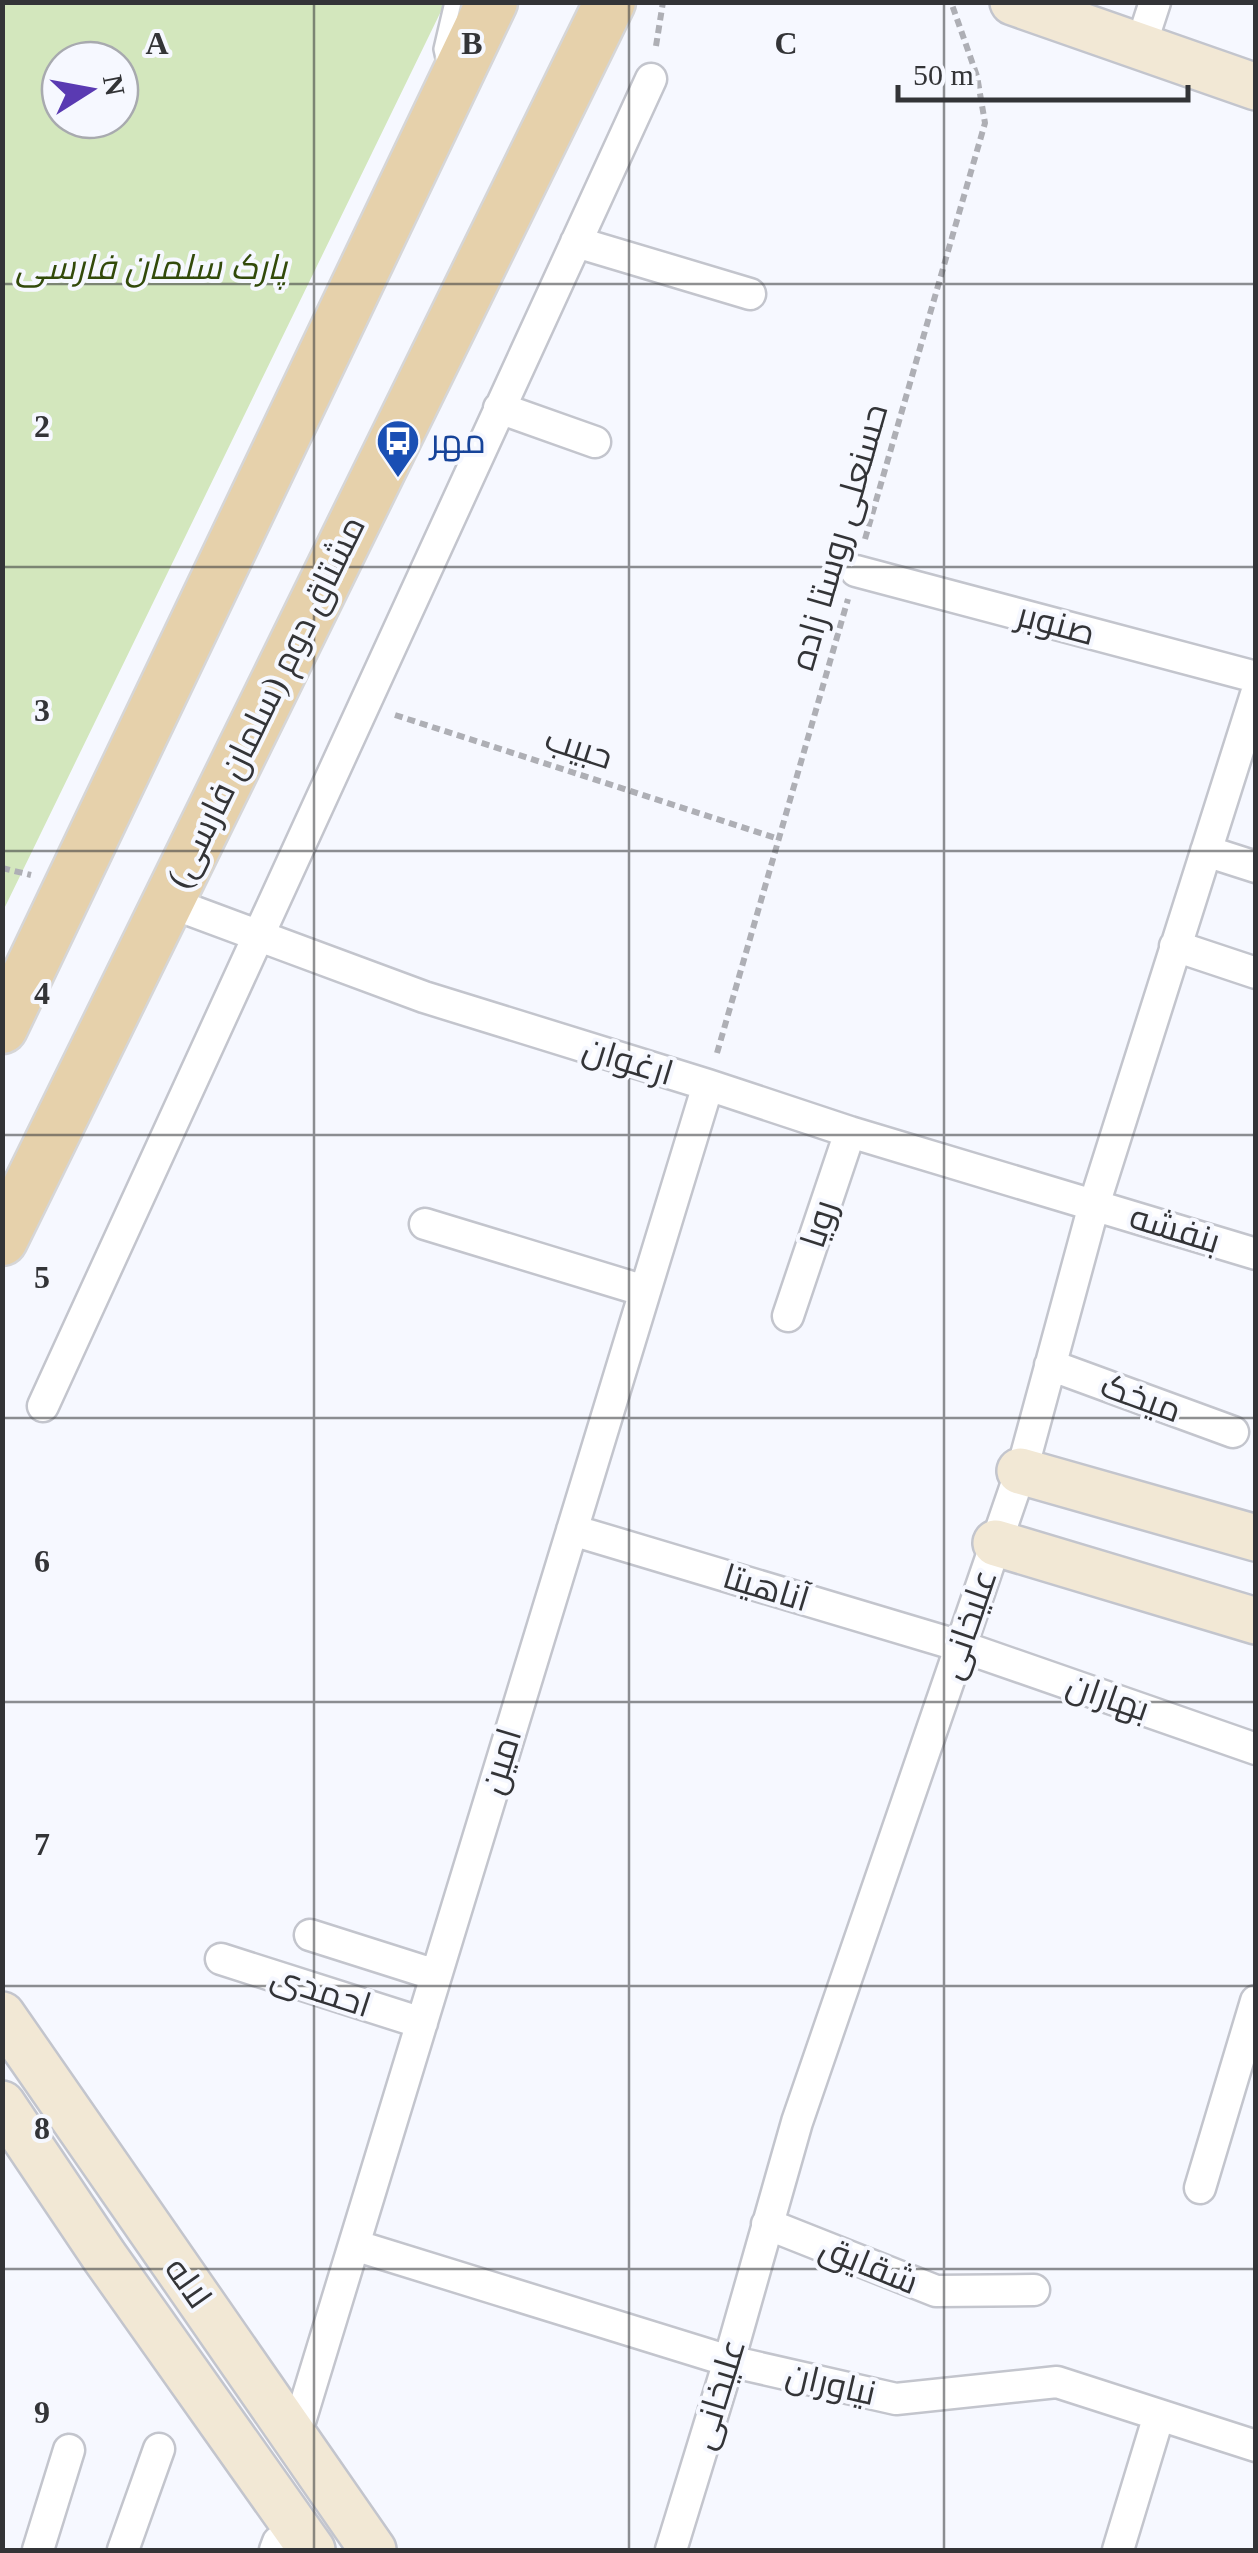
<svg xmlns="http://www.w3.org/2000/svg" width="1258" height="2553" font-family="'Times New Roman',Cairo,serif">
<style>
.green{fill:#d3e7bd;fill-rule:evenodd}
.lines{fill:none;stroke-linecap:round;stroke-linejoin:round}
.lane-casing{stroke:#c3c5cd;stroke-width:20}
.street-casing{stroke:#c3c5cd;stroke-width:35}
.secondary-casing{stroke:#c3c5cd;stroke-width:50}
.primary-casing{stroke:#d6d6d7;stroke-width:55}
.path{stroke:#aeafb5;stroke-width:6;stroke-dasharray:8 5;stroke-linecap:butt}
.lane{stroke:#fff;stroke-width:15}
.street{stroke:#fff;stroke-width:30}
.secondary{stroke:#f2e8d5;stroke-width:45}
.primary{stroke:#e6d1ab;stroke-width:50}
.grid{fill:none;stroke:#333437;stroke-width:2.5;stroke-opacity:0.55}
.labels{text-anchor:middle;dominant-baseline:central;stroke-width:8;stroke-linejoin:round;paint-order:stroke}
.park-label{font-size:35px;font-style:italic;fill:#324a0a;stroke:#f6f8ff}
.transit-label{font-size:35px;fill:#164399;stroke:#f6f8ff;text-anchor:start}
.street-label{font-size:35px;fill:#333437;stroke:#f6f8ff}
.grid-label{font-size:32px;text-anchor:middle;font-weight:bold;fill:#333437;stroke:#f6f8ff;stroke-width:8;stroke-linejoin:round;paint-order:stroke}
</style>
<rect width="100%" height="100%" fill="#f6f8ff"/>
<path class="green" d="M3,2L445,3L3,911L2,3ZM60,60H120V120H60Z"/>
<g class="lines">
<g class="lane-casing">
<path id="lane" d="M446,67L442,49L453,2"/>
</g>
<g class="street-casing">
<path id="street" d="M1140,48L1155,2
M576,242L750,294
M499,408L595,442
M856,571L1256,677
M1206,851L1256,867
M168,902L424,997L708,1085L850,1132L1256,1254
M1175,946L1256,973
M425,1224L645,1291
M788,1316L850,1132
M1050,1365L1233,1432
M43,1406L651,79
M572,1530L960,1646L1256,1749
M310,1935L436,1975
M221,1959L422,2023
M1200,2188L1256,2001
M767,2224L936,2291L1034,2290
M354,2245L729,2361L896,2399L1057,2382L1256,2446
M295,2438L708,1085
M38,2550L69,2450
M123,2550L159,2449
M275,2550L278,2542
M671,2550L729,2361L797,2122L1025,1459L1094,1205L1256,694
M1118,2550L1159,2415"/>
</g>
<g class="secondary-casing">
<path id="secondary" d="M1013,2L1256,87
M1020,1471L1256,1538
M996,1543L1256,1621
M2,2015L373,2550
M2,2104L104,2256L312,2550"/>
</g>
<g class="primary-casing">
<path id="primary" d="M2,1028L492,2
M2,1240L610,2"/>
</g>
<path class="path" d="M656,46L663,2
M865,539L985,123L977,76L951,2
M395,715L779,839
M2,868L31,875
M717,1053L848,599"/>
<use href="#lane" class="lane"/>
<use href="#street" class="street"/>
<use href="#secondary" class="secondary"/>
<use href="#primary" class="primary"/>
</g>
<path class="grid" d="M314,2V2550M629,2V2550M944,2V2550M2,284H1256M2,567H1256M2,851H1256M2,1135H1256M2,1418H1256M2,1702H1256M2,1986H1256M2,2269H1256"/>
<defs>
<g id="bus-pin" transform="scale(2.25)"><path d="M0 17L-7.5 6A9.5 9.5 0 1 1 7.5 6Z" fill="#1a4fb4" stroke="#f6f8ff"/><path d="M-5-6H5V4H4V6H2V4H-2V6H-4V4H-5ZM-3.5-4V0h7V-4ZM-3.5 1.2v1.5H-2V1.2ZM2 1.2v1.5H3.5V1.2Z" fill="#fff"/></g>
</defs>
<g fill-rule="evenodd">
<use href="#bus-pin" x="398" y="441"/>
</g>
<g class="labels">
<g class="park-label">
<text x="151" y="267">پارک سلمان فارسی</text>
</g>
<g class="transit-label">
<text x="430" y="441">مهر</text>
</g>
<g class="street-label">
<text transform="translate(839 537) rotate(-74)">حسنعلی روستا زاده</text>
<text transform="translate(1056 624) rotate(15)">صنوبر</text>
<text transform="translate(266 702) rotate(-64)">مشتاق دوم (سلمان فارسی)</text>
<text transform="translate(579 748) rotate(18)">حبیب</text>
<text transform="translate(628 1061) rotate(17)">ارغوان</text>
<text transform="translate(819 1224) rotate(-72)">رویا</text>
<text transform="translate(1175 1229) rotate(17)">بنفشه</text>
<text transform="translate(1141 1398) rotate(20)">میخک</text>
<text transform="translate(766 1588) rotate(17)">آناهیتا</text>
<text transform="translate(968 1624) rotate(-71)">علیخانی</text>
<text transform="translate(1108 1697) rotate(19)">بهاران</text>
<text transform="translate(501 1761) rotate(-73)">امین</text>
<text transform="translate(321 1991) rotate(18)">احمدی</text>
<text transform="translate(869 2265) rotate(22)">شقایق</text>
<text transform="translate(188 2283) rotate(55)">لاله</text>
<text transform="translate(831 2384) rotate(13)">نیاوران</text>
<text transform="translate(718 2394) rotate(-73)">علیخانی</text>
</g>
</g>
<g class="grid-label">
<text x="157" y="54">A</text>
<text x="472" y="54">B</text>
<text x="786" y="54">C</text>
<text x="42" y="437">2</text>
<text x="42" y="721">3</text>
<text x="42" y="1004">4</text>
<text x="42" y="1288">5</text>
<text x="42" y="1572">6</text>
<text x="42" y="1855">7</text>
<text x="42" y="2139">8</text>
<text x="42" y="2423">9</text>
</g>
<rect width="1258" height="2553" fill="none" stroke="#333437" stroke-width="10"/>
<g transform="translate(90 90) rotate(79)"><circle r="48" fill="#f6f8ff" stroke="#a8aaaf" stroke-width="2.5"/>
<path d="M0-8L18 38L0 25L-18 38Z" fill="#5a3ab2"/>
<text y="-15" font-size="28" font-weight="bold" text-anchor="middle" fill="#333437">N</text>
</g>
<path d="M898 85v15h290v-15" fill="none" stroke="#333437" stroke-width="5"/>
<text x="913" y="85" font-size="30" fill="#333437" stroke="#f6f8ff" stroke-width="8" paint-order="stroke">50 m</text>
</svg>
